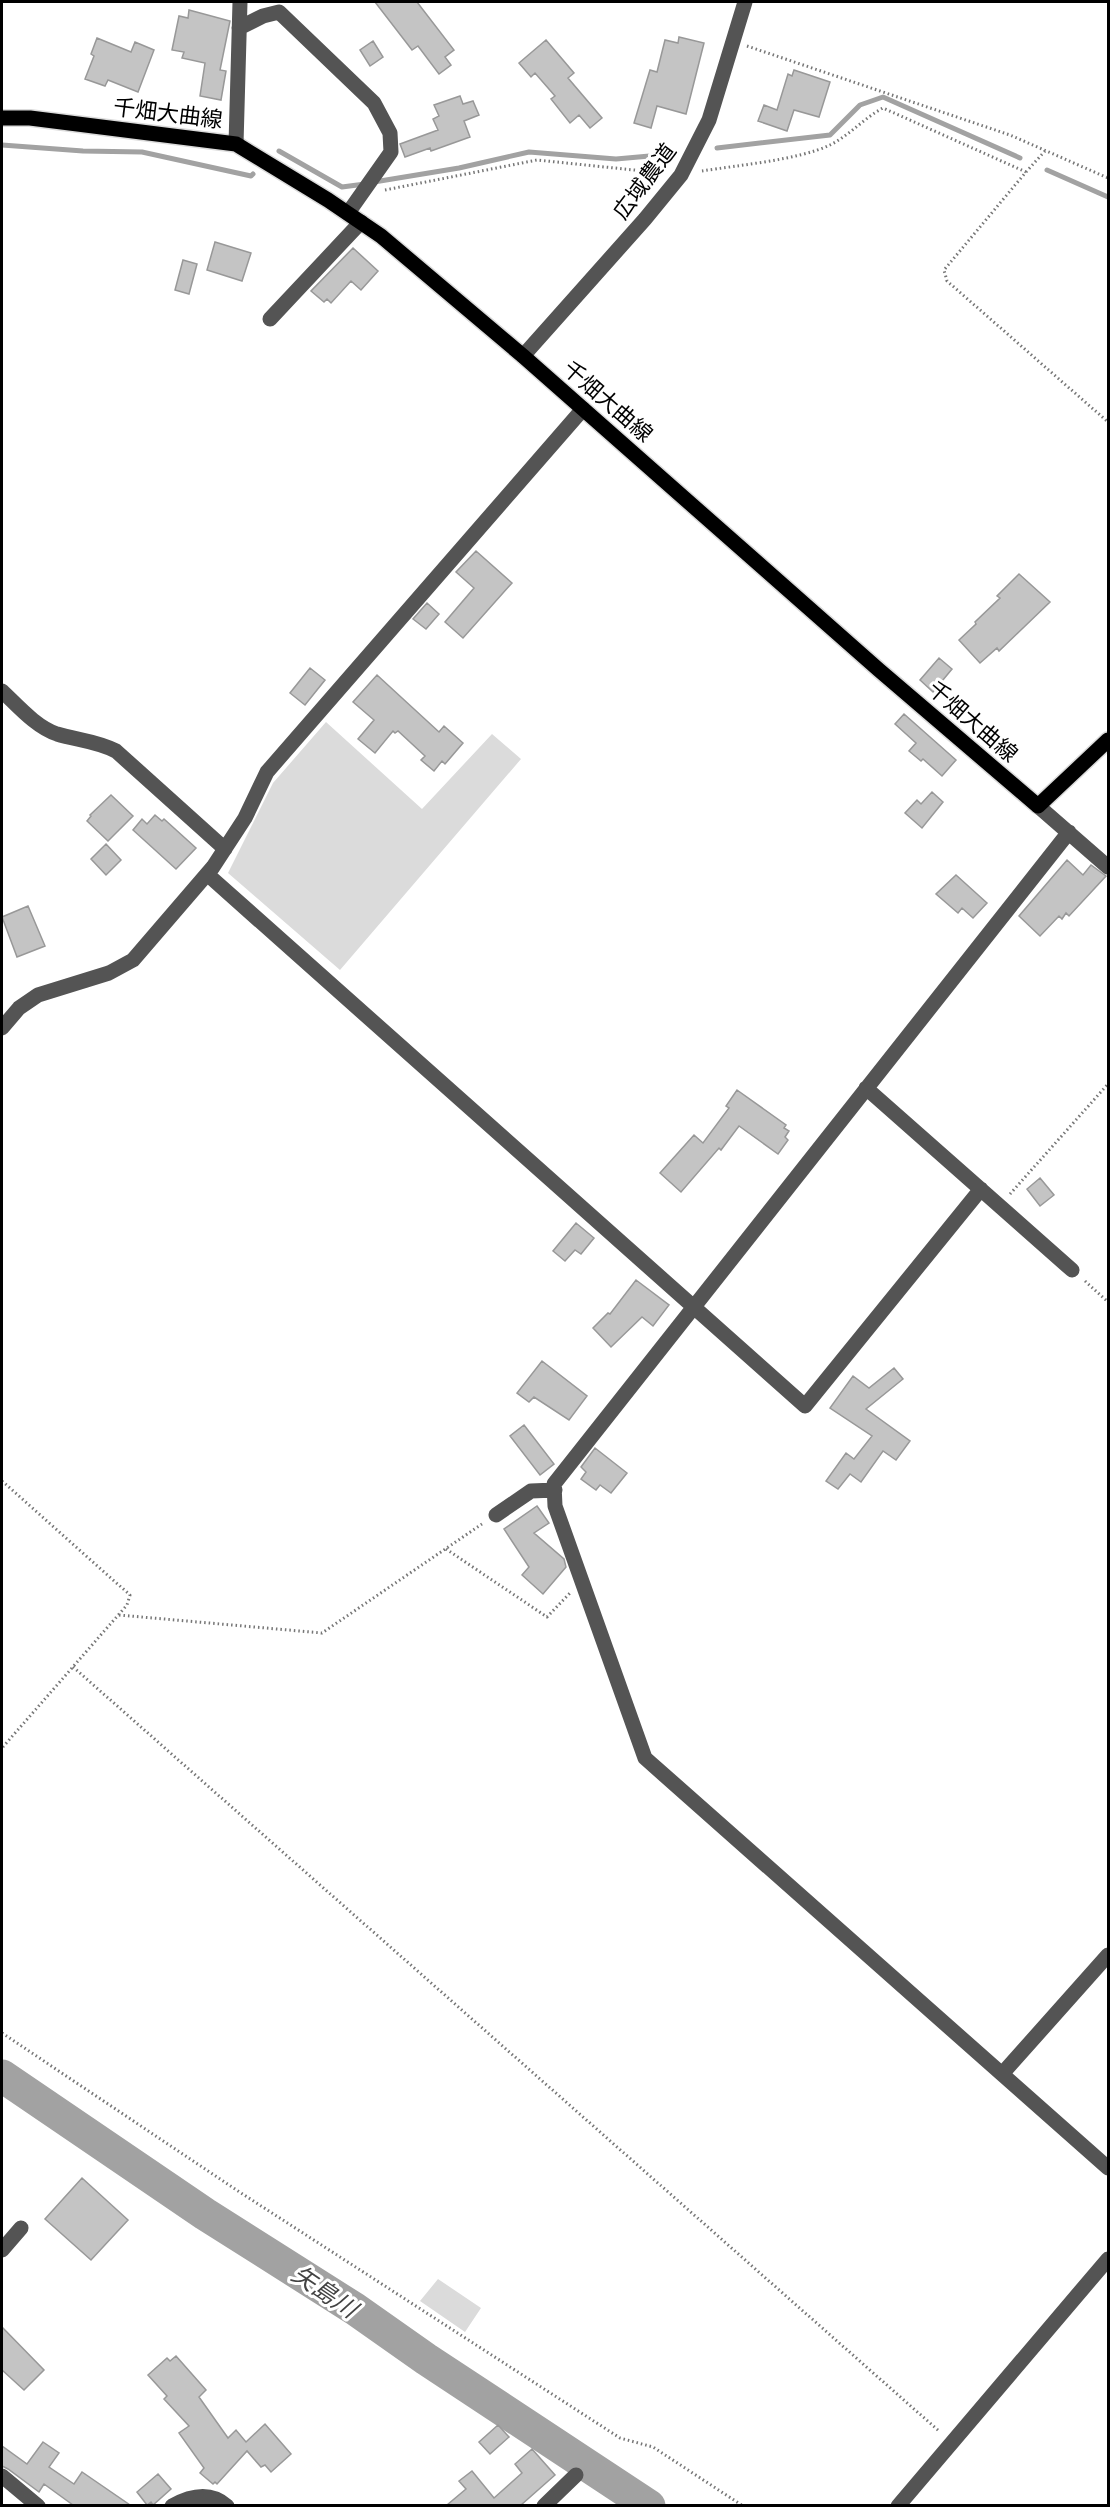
<svg xmlns="http://www.w3.org/2000/svg" width="1110" height="2507" font-family="'Titillium Web','Noto Sans JP',sans-serif">
<style>
.green{fill:#dbdbdb}
.lines{fill:none;stroke-linecap:round;stroke-linejoin:round}
.stream{stroke:#a2a2a2;stroke-width:5}
.river{stroke:#a2a2a2;stroke-width:33}
.building{fill:#c4c4c4;stroke:#989898;stroke-width:1.5}
.major-casing{stroke:#dbdbdb;stroke-width:18}
.path{stroke:#767676;stroke-width:3;stroke-dasharray:1.5 3;stroke-linecap:butt}
.minor{stroke:#545454;stroke-width:15}
.major{stroke:#000;stroke-width:15}
.labels{text-anchor:middle;dominant-baseline:central;stroke-width:6;stroke-linejoin:round;paint-order:stroke}
.street-label{font-size:22px;fill:#000;stroke:#fff}
.water-label{font-size:24px;font-style:italic;fill:#434343;stroke:#fff}
</style>
<rect width="100%" height="100%" fill="#fff"/>
<path class="green" d="M326,722L422,809L492,734L521,759L340,970L228,873L273,783Z
M438,2279L481,2308L465,2332L420,2301Z"/>
<g class="lines">
<path class="stream" d="M2,145L83,151L142,152L251,176L253,174
M717,148L830,135L860,105L883,97L1020,158
M279,151L342,187L365,184
M1047,170L1108,197
M374,182L459,168L529,152L616,159L672,154"/>
<path class="river" d="M2,2076L205,2214L355,2309L426,2359L649,2506"/>
</g>
<path class="building" d="M375,2H417L454,50L445,57L451,65L439,74L418,46L412,50Z
M189,10L230,21L220,70L226,71L221,100L200,96L205,63L182,58L184,52L172,50L179,16L188,18Z
M679,37L704,43L686,114L657,106L651,128L634,123L650,70L657,72L665,40L678,43Z
M97,38L131,52L135,42L154,50L138,92L108,80L105,86L85,79L94,56L91,54Z
M546,40L574,73L568,78L602,118L590,128L579,115L570,123L551,99L555,96L535,73L531,77L519,63Z
M373,41L383,57L370,66L360,50Z
M794,70L830,82L819,117L794,110L787,131L758,121L764,105L777,110L788,74L792,76Z
M460,96L463,104L473,101L479,115L464,121L470,137L431,151L430,148L405,157L400,144L438,130L433,119L439,116L434,105Z
M215,242L251,253L242,281L207,270Z
M353,248L378,271L361,290L351,281L331,303L327,299L324,302L311,291Z
M183,260L197,264L189,294L175,290Z
M476,551L512,583L463,638L445,622L474,588L456,572Z
M1019,574L1050,602L999,651L997,648L980,663L959,640L976,624L975,622L1000,598L997,596Z
M427,603L439,614L426,629L413,619Z
M939,658L952,669L933,692L920,680Z
M310,668L325,680L305,705L290,693Z
M377,675L439,732L444,726L463,743L445,764L442,761L434,771L421,760L425,756L398,731L395,733L393,731L375,753L358,739L374,720L353,702Z
M904,714L956,760L942,776L923,759L921,761L909,751L916,743L895,724Z
M932,792L943,802L922,828L905,813L917,800L921,804Z
M111,795L133,816L108,841L87,821L91,816L90,815Z
M155,815L162,821L164,819L196,848L176,869L133,830L142,819L147,824Z
M106,844L121,860L106,875L91,859Z
M1067,860L1083,875L1091,865L1106,876L1069,916L1066,913L1062,919L1059,916L1040,936L1019,916Z
M956,875L987,903L973,918L962,908L958,913L936,894Z
M28,906L45,946L17,957L2,917Z
M737,1090L786,1125L784,1128L789,1131L785,1137L788,1140L778,1154L739,1126L721,1150L719,1148L681,1192L660,1173L694,1135L703,1143L729,1108L726,1106Z
M1040,1178L1054,1195L1040,1206L1027,1189Z
M576,1223L594,1238L581,1254L575,1250L565,1261L553,1251Z
M636,1280L669,1305L653,1326L642,1317L611,1347L593,1328L608,1313L610,1314Z
M542,1361L587,1396L569,1420L534,1397L529,1402L517,1393Z
M894,1368L903,1379L866,1409L910,1441L896,1460L883,1451L861,1482L850,1474L838,1489L826,1481L846,1453L854,1459L872,1436L830,1408L853,1376L869,1388Z
M524,1425L554,1464L540,1475L510,1436Z
M595,1448L627,1473L611,1493L600,1485L596,1490L581,1479L586,1472L581,1467Z
M537,1506L549,1523L534,1533L564,1559L566,1567L543,1594L522,1575L529,1567L504,1529Z
M82,2178L128,2220L91,2260L45,2219Z
M2,2327L44,2370L24,2390L2,2370Z
M176,2356L206,2390L199,2397L228,2438L236,2430L246,2442L265,2424L291,2454L271,2472L265,2465L261,2467L247,2451L217,2484L215,2482L213,2484L200,2473L204,2468L179,2433L189,2426L164,2399L167,2396L148,2375L167,2358L170,2361Z
M498,2425L509,2437L490,2454L479,2442Z
M43,2442L59,2453L49,2467L74,2484L82,2472L130,2505H73L44,2484L39,2492L8,2469L2,2466V2446L27,2464Z
M532,2449L555,2475L521,2505H447L466,2489L459,2481L472,2471L494,2498L522,2473L515,2464Z
M158,2474L171,2489L153,2505L151,2502L147,2505L137,2492Z"/>
<g class="lines">
<g class="major-casing">
<path id="major" d="M2,118H30L236,144L328,200L381,236L523,356L879,670L1038,806L1108,740"/>
</g>
<path class="path" d="M747,46L1010,135L1108,178
M702,171C739,165 798,160 830,145C850,135 864,118 883,108L1026,172L944,270L947,281L1108,422
M1026,172L1045,151
M385,190L537,160L663,173
M1010,1194L1108,1084
M1085,1281L1108,1302
M2,1481L130,1595L127,1605L2,1748
M446,1549L547,1617L570,1593
M119,1615L322,1633L482,1524
M73,1667L939,2431
M2,2033L238,2191L620,2438L653,2447L743,2506"/>
<path class="minor" d="M239,28L263,16L279,12L374,103L390,133L391,152L348,213
M236,144L240,2
M270,319L361,222
M523,356L645,219L681,175L709,120L745,2
M2,691C18,706 36,727 57,734C77,740 97,741 116,751L225,849
M1038,806L1108,867
M1069,832L554,1484L555,1506L645,1758L1108,2168
M207,874L805,1406L981,1189
M2,1028L19,1008L38,995L109,973L133,960L213,867L245,818L267,772L583,409
M866,1088L1072,1270
M496,1515L531,1491L555,1490
M1002,2074L1108,1955
M2,2250L21,2228
M2,2476L38,2506
M172,2506C190,2496 210,2491 227,2506
M544,2506L576,2475
M898,2506L1108,2259"/>
<use href="#major" class="major"/>
</g>
<g class="labels">
<g class="street-label">
<text transform="translate(168 113) rotate(7)">千畑大曲線</text>
<text transform="translate(644 181) rotate(-53)">広域農道</text>
<text transform="translate(608 401) rotate(41)">千畑大曲線</text>
<text transform="translate(973 721) rotate(41)">千畑大曲線</text>
</g>
<g class="water-label">
<text transform="translate(325 2291) rotate(34)">矢島川</text>
</g>
</g>
<rect width="1110" height="2507" fill="none" stroke="#000000" stroke-width="6"/>
</svg>
